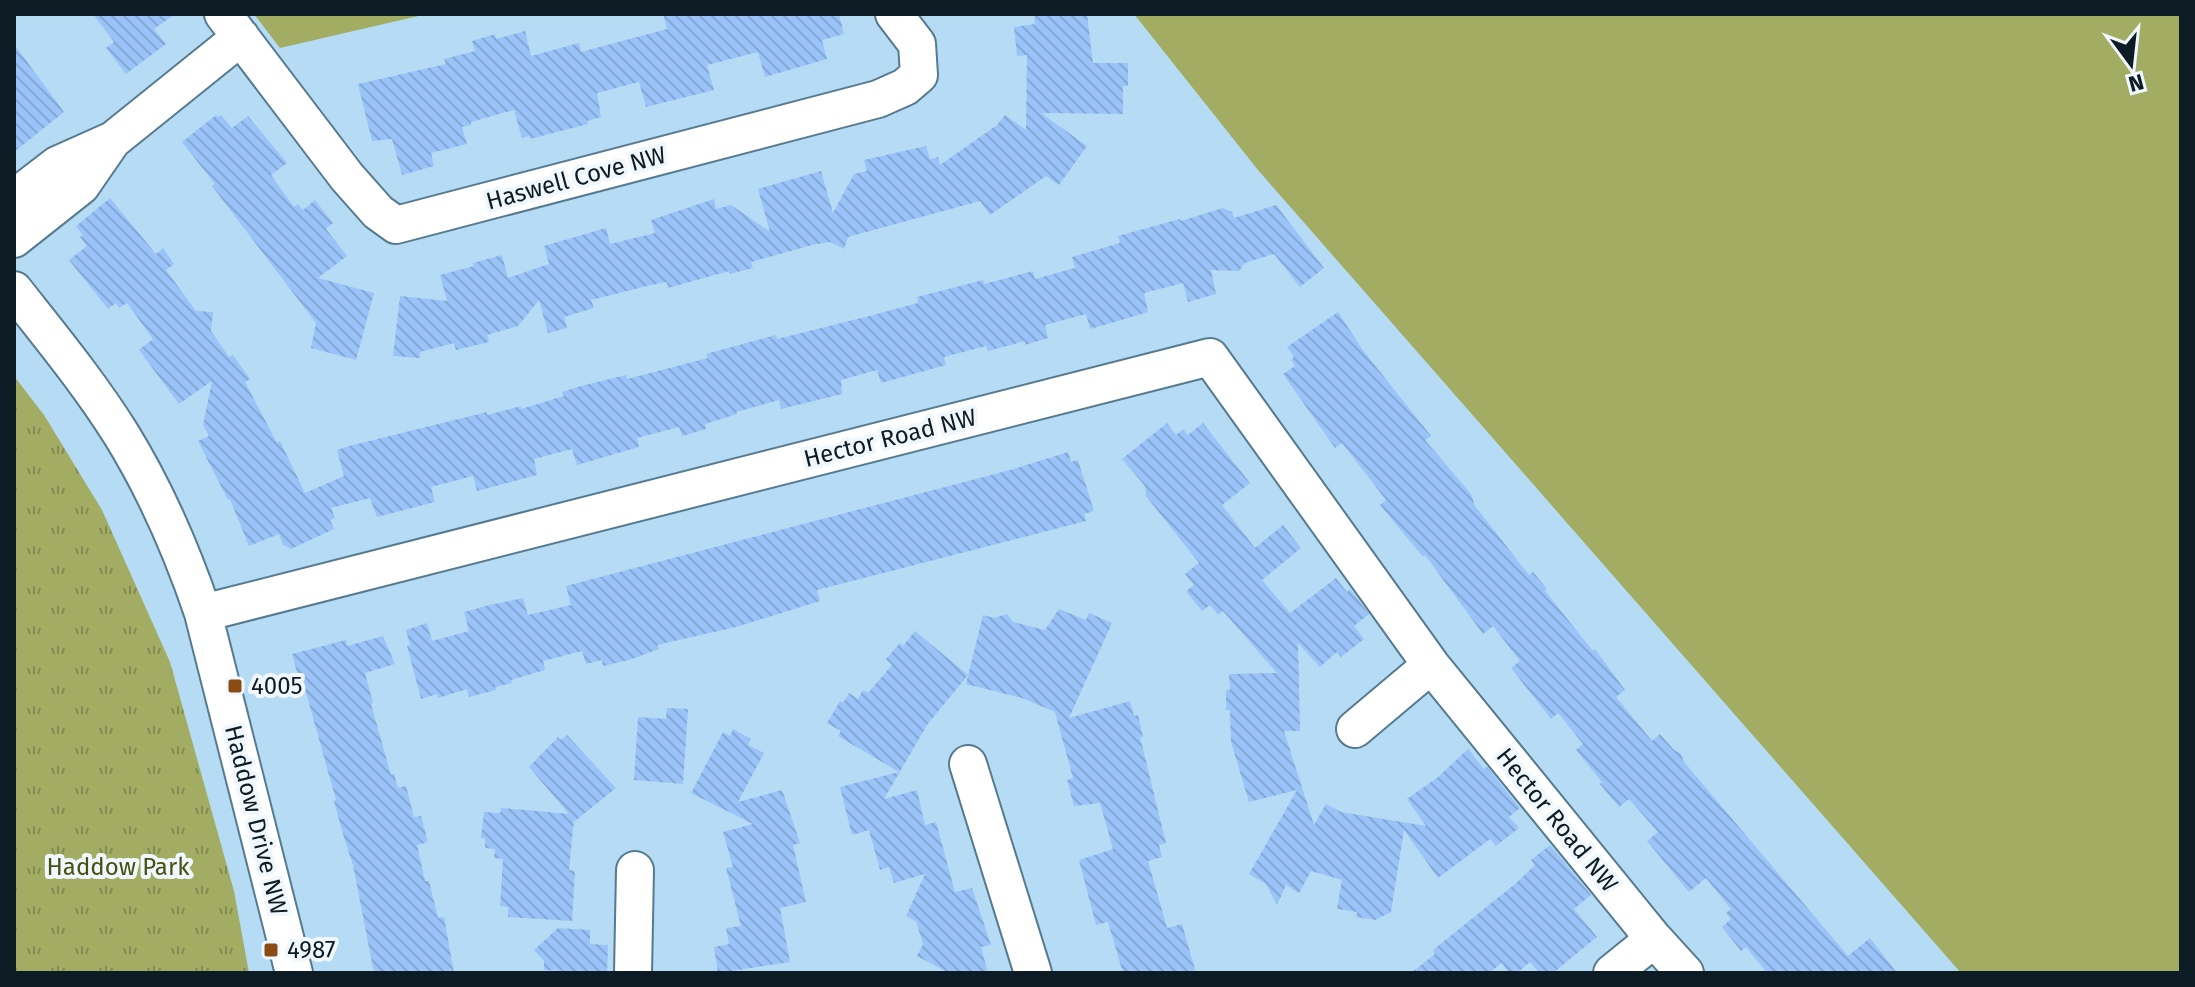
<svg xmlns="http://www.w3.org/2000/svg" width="2195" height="987" font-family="'Fira Sans',sans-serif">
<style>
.green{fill:#a2ac62}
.park{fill:url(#park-tufts)}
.building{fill:url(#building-back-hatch)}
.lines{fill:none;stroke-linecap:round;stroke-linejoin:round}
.minor-casing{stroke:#567a8f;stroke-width:40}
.minor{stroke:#fff;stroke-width:36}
.poi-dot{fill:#8b4b14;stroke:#f0f8fd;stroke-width:3}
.labels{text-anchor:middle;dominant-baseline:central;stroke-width:8;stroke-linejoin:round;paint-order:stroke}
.street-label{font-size:24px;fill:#0d1c24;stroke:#f0f8fd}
.poi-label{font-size:24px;fill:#0d1c24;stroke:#f0f8fd;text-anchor:start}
.park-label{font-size:24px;fill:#494f10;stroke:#f0f8fd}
</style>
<defs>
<pattern id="park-tufts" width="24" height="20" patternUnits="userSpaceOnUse" patternTransform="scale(2)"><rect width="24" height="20" fill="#a2ac62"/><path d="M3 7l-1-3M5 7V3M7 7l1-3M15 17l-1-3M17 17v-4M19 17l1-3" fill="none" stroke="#828b51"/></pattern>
<pattern id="building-back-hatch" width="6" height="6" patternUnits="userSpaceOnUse" patternTransform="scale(2)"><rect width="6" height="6" fill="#9ac3f9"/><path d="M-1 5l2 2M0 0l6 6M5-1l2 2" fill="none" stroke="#84a7d5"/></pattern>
</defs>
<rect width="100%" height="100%" fill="#b5dcf4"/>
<path class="green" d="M254,14H427L280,48Z
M1134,14H2181V973H1961L1258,170Z"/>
<path class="park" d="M14,376L44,415L102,510L170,662L234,891L249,973H14Z"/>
<path class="building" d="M93,14H175L154,29L166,44L126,74L106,48L114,42Z
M663,14H839L844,34L822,40L827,59L765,77L758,52L707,65L714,90L646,107L639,82L597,93L601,117L587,121L588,124L530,139L529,136L522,138L514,110L471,122V125L462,127L467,144L431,153L434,166L402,175L392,139L372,141L358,84L446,64L444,59L475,51L472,41L495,34L496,39L525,31L531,56L579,43L581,52L667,29Z
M1034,14H1087L1093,63H1128V86H1123V114L1041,113L1087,146L1059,185L1046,176L990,215L980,201L848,237L844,249L830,242L812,245L751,262L753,268L730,274L729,271L668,288L667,282L651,285L591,300L594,308L564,317L567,328L548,333L539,300L518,326L487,335L489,342L456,350L454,343L420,352V358L393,356L400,296L447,301L440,275L474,266L473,263L502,255L508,278L549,264L544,246L606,228L610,244L655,233L651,220L714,199L716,209L731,205L770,232L758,189L821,171L833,213L854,174L867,171L864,160L926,146L930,159L938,157L940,165L997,125L1005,115L1026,130L1027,55L1017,56L1014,27L1035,24Z
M14,44L64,112L14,152Z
M216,115L218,117L221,115L232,128L248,116L287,163L271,175L294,207L298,204L303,210L315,200L333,223L326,229L347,256L318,278L374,293L356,360L311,348L316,323L212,186L215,184L182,142Z
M110,198L156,254L163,248L174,264L166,270L196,311L213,312L211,331L229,357L233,355L250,379L245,382L277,443L280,441L305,493L344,476L337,450L349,446L487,412V415L521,406V409L564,396L562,392L581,386L626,375L627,379L708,358L706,354L776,335L777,339L877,314L918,303L917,297L983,280L984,284L1033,271L1035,279L1075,268L1072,257L1120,243L1118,236L1180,219L1181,221L1223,208L1232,212L1234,218L1276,205L1324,268L1300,287L1274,254L1245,263L1239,271L1211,270L1216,294L1188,302L1183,283L1144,293L1148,312L1118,321L1090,329L1086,314L1045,325L1048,338L1025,345V341L988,351L986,346L944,357L946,365L881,383L877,370L841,380L842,394L781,409L779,400L736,412L737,414L705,424L706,429L682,436L679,427L637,438L639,447L577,465L572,449L534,459L537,475L477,491L473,476L431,487L435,502L377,517L370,498L331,508L335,518L330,520L334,529L291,549L283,545L279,534L249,546L230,499L228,500L198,441L209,436L203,425L212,381L179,404L139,350L153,339L127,303L119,308L116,303L108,309L69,260L87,246L80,237L83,235L76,226Z
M1338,312L1362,349L1431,436L1425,440L1471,494L1475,506L1529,575L1533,572L1547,589L1545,591L1593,651L1595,649L1625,690L1616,697L1652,741L1660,734L1674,750L1681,754L1684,762L1848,956L1870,938L1897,973H1767L1746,947L1741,951L1722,927L1731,919L1726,913L1731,909L1706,878L1689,892L1647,841L1658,832L1629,799L1619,807L1600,784L1602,782L1576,750L1583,744L1558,713L1551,719L1511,668L1520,661L1493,626L1483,634L1425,555L1423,557L1380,505L1386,500L1342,443L1335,448L1283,374L1295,366L1291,360L1294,357L1287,347Z
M1167,423L1176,435L1183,429L1188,435L1203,423L1250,483L1222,505L1255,548L1283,525L1301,548L1262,580L1290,613L1336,578L1347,592L1350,589L1369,614L1354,626L1364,639L1341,657L1337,652L1320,667L1298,643L1300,731H1284L1314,825L1326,804L1341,812L1426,826L1407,799L1438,777L1468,749L1484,769L1487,767L1520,808L1509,817L1519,828L1496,846L1490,839L1438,878L1404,830L1391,912L1375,920L1356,917L1357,912L1337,909L1342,880L1311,871L1299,893L1286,885L1277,905L1266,884L1249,874L1297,790L1249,802L1231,742L1230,710H1226V690H1230L1229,674L1277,673L1223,611L1218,615L1210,605L1202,611L1186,591L1194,585L1185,574L1199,563L1146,496L1145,486L1122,459Z
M1068,452L1071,462L1078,460L1094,511L1084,514L1086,521L817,590L820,601L736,627L657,645L659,649L629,660L603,666L602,660L586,664L582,651L543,661L545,670L511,680L512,683L495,687L496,690L469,697L467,689L438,698L437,694L421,699L407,646L410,645L406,630L427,623L432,641L469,631L464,612L490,605L523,598L528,615L571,605L566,586L1010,470Z
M1059,609L1086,620L1089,613L1112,623L1069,718L1130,701L1134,716L1138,715L1143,737H1140L1166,843L1159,845L1162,857L1148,861L1167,928L1182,924L1196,973H1123L1108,922L1096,925L1079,860L1113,849L1100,803L1074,806L1067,780L1073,778L1055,712L1022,698L966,684L983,615L994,618L1007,614L1013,622L1045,630Z
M915,631L968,675L927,725L884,799L917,790L925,825L936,822L955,892L972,888L991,945L981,947L988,973H949L917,956L923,944L916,921L906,916L925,874L894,883L889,867L880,870L869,830L852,835L840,787L899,772L838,736L841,731L827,723L840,701L843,703L849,693L858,699L863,690L868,693L892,665L886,659L900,643L903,646Z
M383,636L395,664L365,673L373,703L371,704L391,775L394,774L398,788L406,786L414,817L421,816L428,842L417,845L425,881H429L438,918L444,917L454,973H374L353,865L342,831L334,801L336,800L305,689L302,690L292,654L346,640L347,646Z
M667,708L688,709L683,784L634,780L638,717L666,719Z
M733,729L751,739L748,745L764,753L738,802L782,790L800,843L793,845L806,902L780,908L790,962L718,973L714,947L729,944L726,928L741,926L726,868L733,867L723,832L753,824L691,793L723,732L730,736Z
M567,735L616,788L575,821L574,819L569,870L575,871L572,921L508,917V907L500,906L503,859L494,858L495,849L485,848V838H481L484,812L500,813L501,808L569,814L529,767L558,737L560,740Z
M1550,845L1591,895L1574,909L1597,937L1553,973H1539L1530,962L1517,973H1509L1502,963L1489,973H1411L1435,954L1433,950L1515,884L1535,865L1531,860Z
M558,928L590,930V944L608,945L607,973H568V971L544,970V961L534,950Z"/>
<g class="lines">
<g class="minor-casing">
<path id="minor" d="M223,14L347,177L378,212L396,225L878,99L905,87L919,75L917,44L894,14
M14,198L57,165L113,140L241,37
M14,239L81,186L112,141
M14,290C51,337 89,383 121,434C155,489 182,551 203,613L294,973
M203,613L1210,357L1431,665L1654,939L1685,973
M1355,729L1431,665
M968,764L1033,973
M633,973L635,870
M1612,973L1654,939"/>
</g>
<use href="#minor" class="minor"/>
</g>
<g class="poi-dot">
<rect x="227" y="678" width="16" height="16" rx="4"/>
<rect x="263" y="942" width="16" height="16" rx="4"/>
</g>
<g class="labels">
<g class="street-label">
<text transform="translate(576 178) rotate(-15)">Haswell Cove NW</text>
<text transform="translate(890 438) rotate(-14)">Hector Road NW</text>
<text transform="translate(256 820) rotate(76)">Haddow Drive NW</text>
<text transform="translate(1557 820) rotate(51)">Hector Road NW</text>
</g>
<g class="poi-label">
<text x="251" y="686">4005</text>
<text x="287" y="950">4987</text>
</g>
<g class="park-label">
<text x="118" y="867">Haddow Park</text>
</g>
</g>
<rect width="2195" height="987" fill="none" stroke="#0d1c24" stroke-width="32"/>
<g transform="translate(2131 64) rotate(165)" stroke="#f0f8fd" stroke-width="6" paint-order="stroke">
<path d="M0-6L14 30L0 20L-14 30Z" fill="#0d1c24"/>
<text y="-12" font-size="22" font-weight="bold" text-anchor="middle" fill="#0d1c24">N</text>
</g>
</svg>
